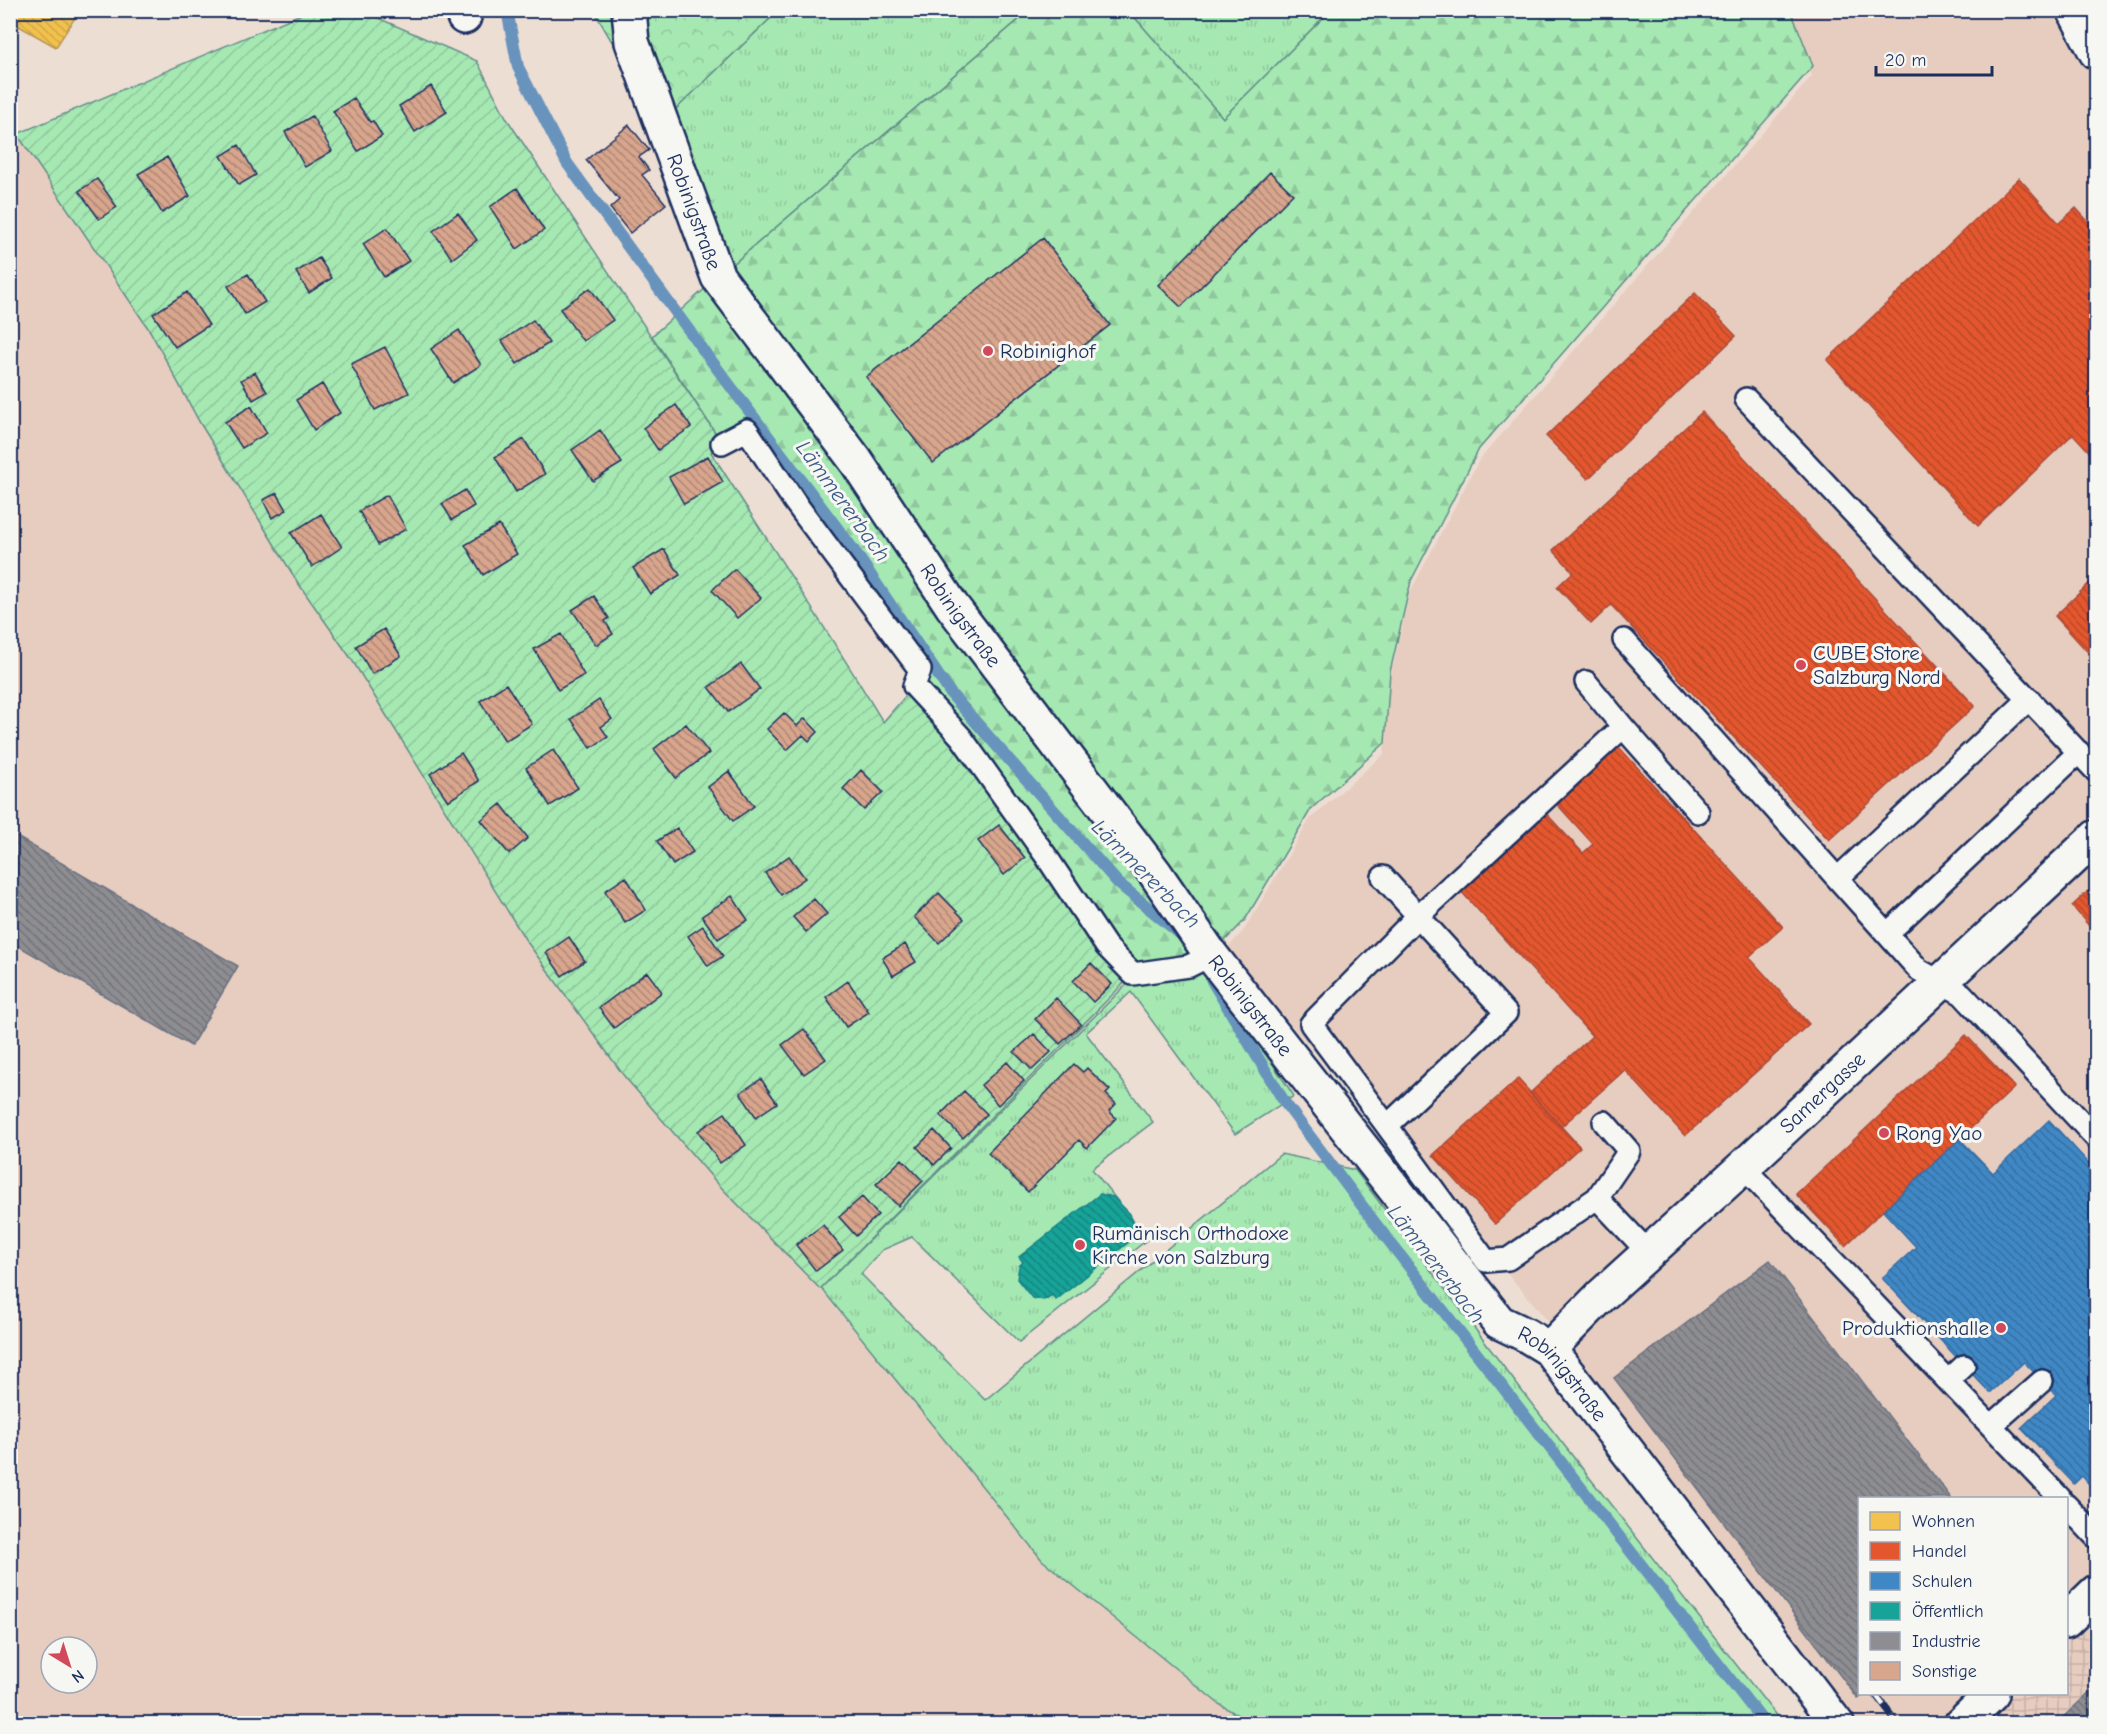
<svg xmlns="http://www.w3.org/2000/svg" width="2107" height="1734" font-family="'Comic Neue',sans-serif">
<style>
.built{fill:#e7cdbf;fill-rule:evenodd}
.industrial{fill:url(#industrial-grid)}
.grass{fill:url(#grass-tufts);stroke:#608c88;stroke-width:1.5}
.forest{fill:url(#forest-firs);stroke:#608c88;stroke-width:1.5}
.park{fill:url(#park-crowns);stroke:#608c88;stroke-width:1.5}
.garden{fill:url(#garden-furrows);stroke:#608c88;stroke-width:1.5}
.homes{fill:url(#homes-back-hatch);stroke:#b29553;stroke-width:1.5}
.shops{fill:url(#shops-back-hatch);stroke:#a84b3c;stroke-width:1.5}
.schools{fill:url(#schools-back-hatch);stroke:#346da6;stroke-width:1.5}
.public{fill:url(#public-back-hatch);stroke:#188087;stroke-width:1.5}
.industry{fill:url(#industry-back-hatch);stroke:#6b7182;stroke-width:1.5}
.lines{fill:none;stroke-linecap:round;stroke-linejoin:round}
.stream{stroke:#6893bc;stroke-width:12}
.building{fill:url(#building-back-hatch);stroke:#1b2f5e;stroke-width:1.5}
.lane-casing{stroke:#1b2f5e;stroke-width:26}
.street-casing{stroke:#1b2f5e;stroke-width:38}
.lane{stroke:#f6f6f2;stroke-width:21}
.street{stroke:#f6f6f2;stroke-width:33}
.rail-casing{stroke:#1b2f5e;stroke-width:7}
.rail{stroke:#f6f6f2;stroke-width:4.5;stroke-dasharray:14;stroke-linecap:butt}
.poi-dot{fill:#d1495b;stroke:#f6f6f2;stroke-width:2}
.labels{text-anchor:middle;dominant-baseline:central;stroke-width:6;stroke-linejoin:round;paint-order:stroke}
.street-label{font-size:21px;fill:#1b2f5e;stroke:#f6f6f2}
.poi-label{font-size:21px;fill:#1b2f5e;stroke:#f6f6f2;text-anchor:start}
.water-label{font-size:22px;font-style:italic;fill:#3b5985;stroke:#f6f6f2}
</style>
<defs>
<pattern id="industrial-grid" width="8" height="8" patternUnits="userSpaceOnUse" patternTransform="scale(1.5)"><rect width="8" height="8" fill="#e7cdbf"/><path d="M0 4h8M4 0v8" fill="none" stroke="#c6b0a7"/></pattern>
<pattern id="grass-tufts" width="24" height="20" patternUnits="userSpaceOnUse" patternTransform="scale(1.5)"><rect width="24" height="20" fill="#a6e8b2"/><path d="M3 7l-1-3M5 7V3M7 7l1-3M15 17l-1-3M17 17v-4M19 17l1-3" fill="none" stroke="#8ec79c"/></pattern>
<pattern id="forest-firs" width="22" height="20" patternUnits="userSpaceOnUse" patternTransform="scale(1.5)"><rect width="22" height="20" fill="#a6e8b2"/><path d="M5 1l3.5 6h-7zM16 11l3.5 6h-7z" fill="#8ec79c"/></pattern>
<pattern id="park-crowns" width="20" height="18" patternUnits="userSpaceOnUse" patternTransform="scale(1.5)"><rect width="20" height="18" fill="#a6e8b2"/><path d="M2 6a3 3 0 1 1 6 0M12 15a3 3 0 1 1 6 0" fill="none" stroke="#8ec79c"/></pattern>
<pattern id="garden-furrows" width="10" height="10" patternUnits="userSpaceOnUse" patternTransform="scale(1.5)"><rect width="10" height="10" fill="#a6e8b2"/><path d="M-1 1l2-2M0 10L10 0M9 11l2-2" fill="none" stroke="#8ec79c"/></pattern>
<pattern id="homes-back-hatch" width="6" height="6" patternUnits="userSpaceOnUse" patternTransform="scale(1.5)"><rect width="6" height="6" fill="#f2c14e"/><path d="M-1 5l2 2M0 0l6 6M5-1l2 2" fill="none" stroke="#cfa646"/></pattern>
<pattern id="shops-back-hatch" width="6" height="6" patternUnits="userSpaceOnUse" patternTransform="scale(1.5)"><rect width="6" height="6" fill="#e4572e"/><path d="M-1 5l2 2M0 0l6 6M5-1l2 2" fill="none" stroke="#b8482a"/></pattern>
<pattern id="schools-back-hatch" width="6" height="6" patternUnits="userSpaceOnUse" patternTransform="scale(1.5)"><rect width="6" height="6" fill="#3f88c5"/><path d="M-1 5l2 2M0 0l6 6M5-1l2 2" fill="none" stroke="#3470a3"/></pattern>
<pattern id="public-back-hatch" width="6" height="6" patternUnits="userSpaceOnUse" patternTransform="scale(1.5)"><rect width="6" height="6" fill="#17a398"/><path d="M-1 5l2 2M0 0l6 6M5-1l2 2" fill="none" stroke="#14857f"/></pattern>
<pattern id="industry-back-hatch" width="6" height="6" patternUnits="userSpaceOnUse" patternTransform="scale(1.5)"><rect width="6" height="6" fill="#8d8d92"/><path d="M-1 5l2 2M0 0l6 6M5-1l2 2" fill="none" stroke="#72747a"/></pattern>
<pattern id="building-back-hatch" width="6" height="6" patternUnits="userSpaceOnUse" patternTransform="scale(1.5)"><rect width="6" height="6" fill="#d8a58d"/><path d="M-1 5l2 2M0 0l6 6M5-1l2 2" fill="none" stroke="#ae8776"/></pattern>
</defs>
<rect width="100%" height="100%" fill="#edded4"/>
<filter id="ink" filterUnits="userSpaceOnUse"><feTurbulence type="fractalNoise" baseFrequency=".0167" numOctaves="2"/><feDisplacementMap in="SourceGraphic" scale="12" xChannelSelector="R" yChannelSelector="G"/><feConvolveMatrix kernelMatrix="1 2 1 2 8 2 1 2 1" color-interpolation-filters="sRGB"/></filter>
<g filter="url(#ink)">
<path class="built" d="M1787,11H2096V1592L2067,1621L2066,1498H1860V1694H1992L1961,1723H1840L1598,1388L1538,1309L1226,950L1244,930L1310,819L1384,754L1389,683L1410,592L1479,460L1812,76Z
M10,128L17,134L150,331L200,423L298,583L352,660L525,939L624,1076L718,1184L820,1289L1042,1560L1219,1704L1251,1723H11ZM51,1647H87V1683H51Z"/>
<path class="industrial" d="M2096,1591V1723L1961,1724L1991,1694H2066L2067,1621Z"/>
<path class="grass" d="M778,11H1029L718,277L652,132Z
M1129,11H1330L1223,118Z
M1209,969L1294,1096L1235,1134L1131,992L1086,1033L1153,1122L1092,1169L1148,1239L1019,1342L912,1237L882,1250L861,1274L985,1400L1281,1154L1355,1170L1531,1403L1782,1723H1251L1219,1704L1042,1560L821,1288L1129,982Z"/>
<path class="forest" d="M1029,11H1129L1223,118L1330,11H1791L1813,66L1479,449L1411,581L1390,672L1385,743L1311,809L1245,920L1211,955L1133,974L914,686L920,670L747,431L722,443L652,336L718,277Z"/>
<path class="park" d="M594,11H625L628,48L615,47Z
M629,11H778L652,132Z"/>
<path class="garden" d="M308,11H362L477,61L507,119L722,443L711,452C768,542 828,630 883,722L914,686L1133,974L820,1289L718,1184L624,1076L525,939L352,660L298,583L200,423L150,331L17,134Z"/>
<path class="homes" d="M10,10H80L56,47L10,21Z"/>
<path class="shops" d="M2019,178L2059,223L2076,208L2096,230V253L2092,258L2096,263V459L2073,434L1978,526L1827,360Z
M1695,293L1736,336L1588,479L1546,436Z
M1702,412L1975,706L1829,840L1611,605L1591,624L1557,587L1573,572L1553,550Z
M2096,577V661L2055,616Z
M1617,745L1783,927L1749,957L1809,1024L1685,1136L1625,1070L1561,1127L1530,1093L1592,1036L1459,889L1544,811L1583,853L1593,844L1555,802Z
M2096,884V934L2072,906Z
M1966,1035L2015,1087L1845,1246L1796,1194Z
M1518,1079L1580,1147L1495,1224L1433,1155Z"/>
<path class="schools" d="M2049,1120L2096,1171V1492L2082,1476L2074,1484L2021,1428L2056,1395L2024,1362L1990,1393L1882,1278L1916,1247L1883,1211L1960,1139L1993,1173Z"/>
<path class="public" d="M1100,1194L1113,1197L1130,1214L1134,1226V1238L1056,1300L1052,1295L1044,1300L1032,1298L1017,1279L1019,1266L1023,1262L1019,1257Z"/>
<path class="industry" d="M10,833L238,966L191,1046L10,941Z
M1770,1260L1951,1498H1860V1694H1865L1858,1699L1614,1378Z
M2096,1686V1724H2056Z"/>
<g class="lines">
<path class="stream" d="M507,10L518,67L567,163L704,351L853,549L951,694L1118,883L1183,936
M1212,981L1285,1103L1375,1223L1765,1724"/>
</g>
<path class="building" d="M431,86L447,112L415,132L399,106Z
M354,98L370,122L373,121L382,136L358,151L333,111Z
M312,116L332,151L305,167L285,132Z
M629,125L649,150L639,157L649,170L642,175L666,204L630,233L610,208L619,200L586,160Z
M239,145L256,175L239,185L221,156Z
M167,157L190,196L162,213L138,174Z
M1270,172L1293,194L1181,307L1158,285Z
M97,179L117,207L99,219L79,191Z
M517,188L544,230L517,249L490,207Z
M458,213L477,240L452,259L433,231Z
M387,228L409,261L384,277L363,244Z
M1043,238L1110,325L933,463L866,377Z
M319,258L332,278L309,293L296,272Z
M248,274L265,302L245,314L228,286Z
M590,288L613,320L583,341L560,309Z
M187,292L209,325L175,347L153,314Z
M533,320L549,343L517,364L502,341Z
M459,330L481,365L453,383L431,349Z
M385,347L409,393L375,410L351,364Z
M255,372L267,392L253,400L241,380Z
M322,384L340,413L314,430L296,400Z
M676,405L691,427L658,450L643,428Z
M251,406L267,433L242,448L225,422Z
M600,430L622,463L593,481L572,450Z
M524,439L545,474L516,492L495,457Z
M708,456L723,482L684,504L669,477Z
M465,490L474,506L452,520L442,504Z
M277,493L287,510L272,518L263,500Z
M387,495L406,529L378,545L359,511Z
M321,514L342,547L312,567L291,533Z
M499,525L517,554L483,575L465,545Z
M664,549L680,575L650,594L633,568Z
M735,569L761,598L737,618L712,590Z
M594,596L609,618L605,621L613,634L596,645L572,610Z
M384,629L401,656L372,674L356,646Z
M561,634L584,675L558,690L534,649Z
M741,664L760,689L728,712L709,687Z
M506,684L532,724L505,741L480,701Z
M599,700L612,719L601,727L608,737L591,748L571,719Z
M784,713L797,726L805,718L818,732L809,741L803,735L787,750L767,729Z
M686,724L709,753L676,778L654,749Z
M553,750L578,788L550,806L526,768Z
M461,753L479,781L448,801L430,774Z
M861,770L883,792L864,810L843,789Z
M729,771L754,806L733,821L708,787Z
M501,804L528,838L509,854L481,820Z
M999,825L1025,858L1004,875L978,841Z
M677,828L693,852L673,865L657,841Z
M789,856L805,878L781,895L765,873Z
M626,877L646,910L625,923L605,891Z
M939,893L964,919L939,943L914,917Z
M732,896L748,920L718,939L702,916Z
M814,899L827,914L806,932L793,917Z
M703,926L723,956L708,966L688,936Z
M569,937L585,961L562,976L546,953Z
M905,944L916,962L893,976L882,958Z
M1091,963L1112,984L1093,1002L1073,981Z
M647,972L662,992L614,1028L599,1008Z
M848,981L869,1012L846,1027L826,997Z
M1056,998L1081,1024L1060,1044L1035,1019Z
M804,1029L826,1059L804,1074L782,1045Z
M1034,1034L1051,1052L1032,1070L1014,1052Z
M1007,1062L1024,1081L998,1105L981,1085Z
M1074,1064L1083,1072L1087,1068L1110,1090L1106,1094L1116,1104L1109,1111L1116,1118L1087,1148L1079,1140L1028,1192L988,1153Z
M761,1079L777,1103L756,1117L740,1093Z
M964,1091L987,1114L963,1138L940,1115Z
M725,1113L746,1145L720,1163L698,1131Z
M934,1130L951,1148L934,1165L917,1147Z
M902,1159L923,1181L898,1206L876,1184Z
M862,1197L878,1215L856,1236L839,1217Z
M823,1225L843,1250L816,1271L796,1245Z"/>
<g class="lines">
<g class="lane-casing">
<path id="lane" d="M1746,399L2096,771
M722,443L747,430L794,501L920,670L914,686L961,737L1046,856L1106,946L1133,974L1189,966L1211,955
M1624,640L1887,934
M1586,682L1623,727
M2079,752L1887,934L1919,970L1962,994L2096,1138
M1383,877L1418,916L1623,727L1698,812
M1838,878L2029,699
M1387,1126L1311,1024L1418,916L1506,1013L1387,1126L1486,1261L1508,1259L1597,1198L1649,1253
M1743,1167L2060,1498
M1597,1198L1629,1151L1604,1122
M1948,1381L1964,1366
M1991,1426L2042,1381
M2066,1505L2096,1537"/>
</g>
<g class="street-casing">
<g id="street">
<path d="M463,10L464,17"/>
<path id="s1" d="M629,10L632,42L718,277L856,461L952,606L1155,873L1211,955L1499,1322L1526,1335L1549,1349L1837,1724"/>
<path d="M2074,10L2096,52"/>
<path id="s2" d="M1549,1349L1602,1295L1743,1167L2096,837"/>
<path d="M2066,1621L2096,1592"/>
<path d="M1961,1724L1992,1694"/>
</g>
</g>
<use href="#lane" class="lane"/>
<use href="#street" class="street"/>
<g class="rail-casing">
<path id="rail" d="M1875,1694L1898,1724"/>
</g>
<use href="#rail" class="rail"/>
</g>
</g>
<g class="poi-dot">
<circle cx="988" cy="351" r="6"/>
<circle cx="1801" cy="665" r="6"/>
<circle cx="1884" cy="1133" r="6"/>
<circle cx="1080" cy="1245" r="6"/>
<circle cx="2001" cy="1328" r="6"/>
</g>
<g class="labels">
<g class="street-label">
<text stroke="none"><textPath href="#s1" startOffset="213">Robinigstraße</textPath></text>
<text stroke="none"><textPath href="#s1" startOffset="699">Robinigstraße</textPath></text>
<text stroke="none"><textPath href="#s1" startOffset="1185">Robinigstraße</textPath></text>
<text stroke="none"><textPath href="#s2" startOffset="375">Samergasse</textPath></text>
<text stroke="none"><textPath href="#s1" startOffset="1671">Robinigstraße</textPath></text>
</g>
<g class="poi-label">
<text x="1000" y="351">Robinighof</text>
<text x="1813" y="653">CUBE Store<tspan x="1813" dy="24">Salzburg Nord</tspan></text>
<text x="1896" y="1133">Rong Yao</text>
<text x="1092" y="1233">Rumänisch Orthodoxe<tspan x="1092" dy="24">Kirche von Salzburg</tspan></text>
<text x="1989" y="1328" text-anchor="end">Produktionshalle</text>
</g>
<g class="water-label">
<text transform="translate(843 501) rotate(54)">Lämmererbach</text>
<text transform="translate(1146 874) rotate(45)">Lämmererbach</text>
<text transform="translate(1436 1264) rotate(52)">Lämmererbach</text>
</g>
</g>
<rect width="2107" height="1734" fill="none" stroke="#f6f6f2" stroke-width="36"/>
<rect x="18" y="18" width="2071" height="1698" fill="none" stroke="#1b2f5e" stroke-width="2" filter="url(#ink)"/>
<rect x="1858" y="1497" width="210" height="198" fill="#f6f6f2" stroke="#9ea6b7" stroke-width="1.5"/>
<rect x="1870" y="1512" width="30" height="18" fill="#f2c14e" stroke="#9ea6b7" stroke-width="1.5"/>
<text x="1912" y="1527" font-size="18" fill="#1b2f5e">Wohnen</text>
<rect x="1870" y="1542" width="30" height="18" fill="#e4572e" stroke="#9ea6b7" stroke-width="1.5"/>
<text x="1912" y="1557" font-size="18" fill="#1b2f5e">Handel</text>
<rect x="1870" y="1572" width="30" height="18" fill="#3f88c5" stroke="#9ea6b7" stroke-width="1.5"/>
<text x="1912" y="1587" font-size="18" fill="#1b2f5e">Schulen</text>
<rect x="1870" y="1602" width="30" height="18" fill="#17a398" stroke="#9ea6b7" stroke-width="1.5"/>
<text x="1912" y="1617" font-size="18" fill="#1b2f5e">Öffentlich</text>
<rect x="1870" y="1632" width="30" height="18" fill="#8d8d92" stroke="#9ea6b7" stroke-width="1.5"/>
<text x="1912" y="1647" font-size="18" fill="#1b2f5e">Industrie</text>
<rect x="1870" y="1662" width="30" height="18" fill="#d8a58d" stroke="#9ea6b7" stroke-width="1.5"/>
<text x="1912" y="1677" font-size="18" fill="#1b2f5e">Sonstige</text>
<g transform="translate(69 1665) rotate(142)"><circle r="28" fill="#f6f6f2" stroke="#9ea6b7" stroke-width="1.5"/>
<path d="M0-4.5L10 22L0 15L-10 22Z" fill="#d1495b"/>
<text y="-9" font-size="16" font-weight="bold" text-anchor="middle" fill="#1b2f5e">N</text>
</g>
<path d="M1876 66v9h116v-9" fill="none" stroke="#1b2f5e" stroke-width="3"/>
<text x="1885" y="66" font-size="18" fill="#1b2f5e" stroke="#f6f6f2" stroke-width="4.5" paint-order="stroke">20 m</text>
</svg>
